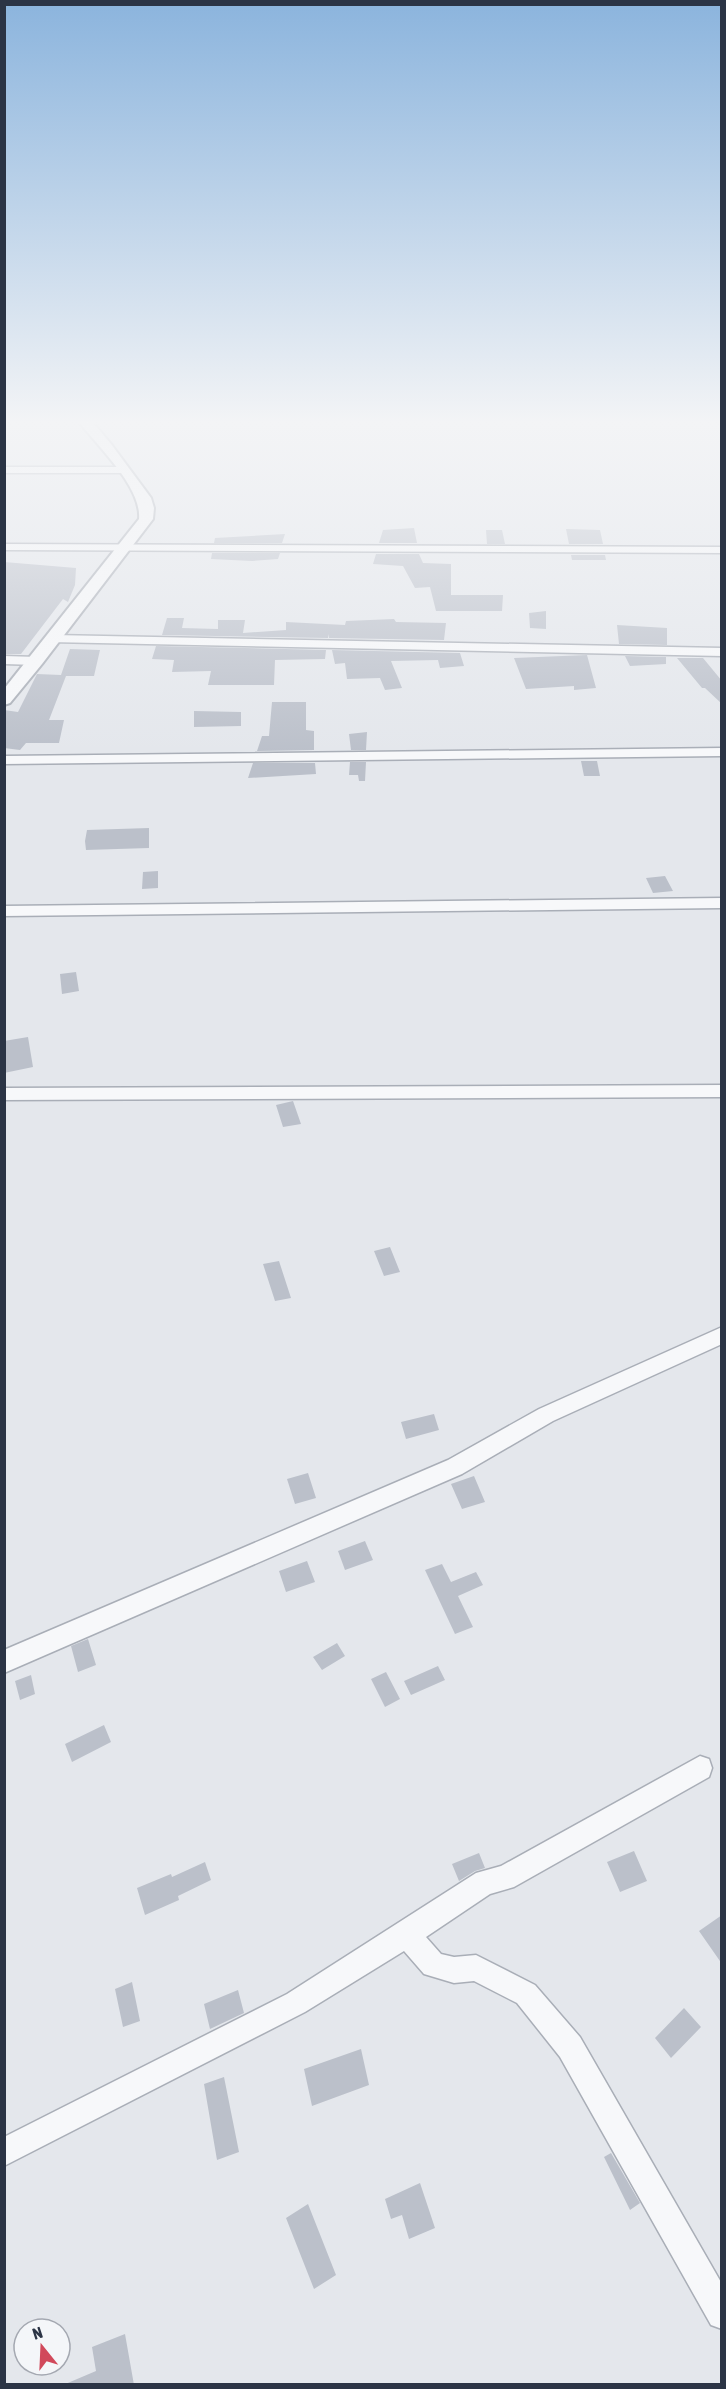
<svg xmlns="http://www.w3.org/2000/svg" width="726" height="2389" font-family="'Asap Condensed',sans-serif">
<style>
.building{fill:#bbc0ca}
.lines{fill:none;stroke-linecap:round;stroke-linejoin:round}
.minor-casing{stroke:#a9aeb7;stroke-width:3}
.tertiary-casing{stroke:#a9aeb7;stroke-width:4}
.minor{fill:#f7f8fa;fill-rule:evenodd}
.tertiary{fill:#f7f8fa;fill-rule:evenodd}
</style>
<rect width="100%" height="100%" fill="#e4e7ec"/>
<path class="building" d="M414,528L417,543H379L383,530Z
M566,529L600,530L603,544H569Z
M486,530H502L505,544H487Z
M285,534L282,543H214L215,538Z
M212,553H280L278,559L252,561L211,559Z
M376,554H419L423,563L451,564V595H503L502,611H436L430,587L415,588L403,566L373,564Z
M571,555H605L606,560H572Z
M4,562L76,568L75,585L68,602L63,599L21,654H4Z
M546,611V629L530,628L529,613Z
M167,618H184L182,628L218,629V620H245L243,633L286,630V622L345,625L346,621L394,619L396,622L446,623L444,640L329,638V634L328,638L162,635Z
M617,625L667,628V645L619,644Z
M156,646L326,650L325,659L275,660L274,685H208L211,671L172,672L174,660L152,659Z
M70,649L100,650L94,676H66L49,720H64L59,743H26L20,750L4,748V710L18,712L37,674L61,675Z
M332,650L460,653L464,666L440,668L438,660L391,661L402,688L385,690L380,678L347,679L345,663L335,664Z
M587,655L596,688L574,690V686L526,689L514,658Z
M625,656L666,657V664L630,666Z
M677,658H703L722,681V704L705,688H702Z
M272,702H306V730L314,731V750L257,751L262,736H269Z
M194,711L241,712V726L194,727Z
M367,732L366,750H351L349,734Z
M581,761H597L600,776H584Z
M350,762H366L365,781H359L358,775H349Z
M253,763H315L316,774L248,778Z
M149,828V848L86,850L85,841L87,830Z
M158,871V888L142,889L143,872Z
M665,876L673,891L653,893L646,878Z
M76,972L79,991L62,994L60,974Z
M28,1037L33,1067L4,1073V1041Z
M293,1101L301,1124L283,1127L276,1105Z
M390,1247L400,1272L384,1276L374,1251Z
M279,1261L291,1298L275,1301L263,1264Z
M434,1414L439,1430L406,1439L401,1422Z
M308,1473L316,1498L295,1504L287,1479Z
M474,1476L485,1502L462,1509L451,1484Z
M365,1541L373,1560L345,1570L338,1551Z
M307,1561L315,1582L286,1592L279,1571Z
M442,1564L451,1582L476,1572L483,1585L458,1596L473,1627L455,1634L425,1570Z
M88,1639L96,1665L78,1672L71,1646Z
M337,1643L345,1656L322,1670L313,1657Z
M438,1666L445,1680L411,1695L404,1681Z
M386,1672L400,1699L385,1707L371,1679Z
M31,1675L35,1694L20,1700L15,1681Z
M104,1725L111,1742L72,1762L65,1744Z
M634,1851L647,1881L620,1892L607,1862Z
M479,1853L485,1868L475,1871L459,1881L452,1864Z
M205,1862L211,1880L178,1896L179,1900L145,1915L137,1888L171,1874L172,1877Z
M722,1915V1964L699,1931Z
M132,1982L140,2021L123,2027L115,1989Z
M238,1990L244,2013L210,2029L204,2004Z
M684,2008L701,2027L671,2058L655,2038Z
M361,2049L369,2085L312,2106L304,2069Z
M224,2077L239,2152L217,2160L204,2084Z
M611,2153L640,2203L630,2210L604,2157Z
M420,2183L435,2228L409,2239L402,2215L391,2219L385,2199Z
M308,2204L336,2275L314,2289L286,2218Z
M125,2334L134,2385H63L96,2371L92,2347Z"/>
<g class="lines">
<g class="minor-casing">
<path id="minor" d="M4,467H124L129,470L124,473H4Z
M4,544L722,547V553L4,550Z
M53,635L722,648V656L49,642V636Z
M4,656L37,657L43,661L37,665L4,664Z
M722,748V756L4,764V756Z
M722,898V908L4,916V906Z
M722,1085V1097L4,1100V1088Z
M722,1327V1344L553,1421L462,1474L4,1673V1650L448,1460L539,1409Z
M700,1756L709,1759L712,1768L709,1777L514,1887L490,1894L426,1937L441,1954L454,1957L476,1955L535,1985L580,2037L722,2284V2329L711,2325L560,2057L517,2003L474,1981L454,1983L424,1974L404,1951L305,2012L4,2166V2137L287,1994L476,1873L501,1866Z"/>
</g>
<g class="tertiary-casing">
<path id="tertiary" d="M76,418H89L111,444L151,498L154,508L153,519L42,664L10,703L4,705V689L139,519C142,486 95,444 76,418Z"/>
</g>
<use href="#minor" class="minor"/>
<use href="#tertiary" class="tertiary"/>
</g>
<linearGradient id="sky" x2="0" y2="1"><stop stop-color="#8bb4dd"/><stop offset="0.56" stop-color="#f3f4f6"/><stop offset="1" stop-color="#f3f4f6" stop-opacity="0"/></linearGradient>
<rect width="726" height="753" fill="url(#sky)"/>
<rect width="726" height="2389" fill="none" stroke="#2b3445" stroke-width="12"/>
<g transform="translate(42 2347) rotate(342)"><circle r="28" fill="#f4f6f9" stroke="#a4a8b1" stroke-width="1.5"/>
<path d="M0-4.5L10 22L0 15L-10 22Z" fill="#d1495b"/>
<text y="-9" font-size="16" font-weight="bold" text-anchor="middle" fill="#2b3445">N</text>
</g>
</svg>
